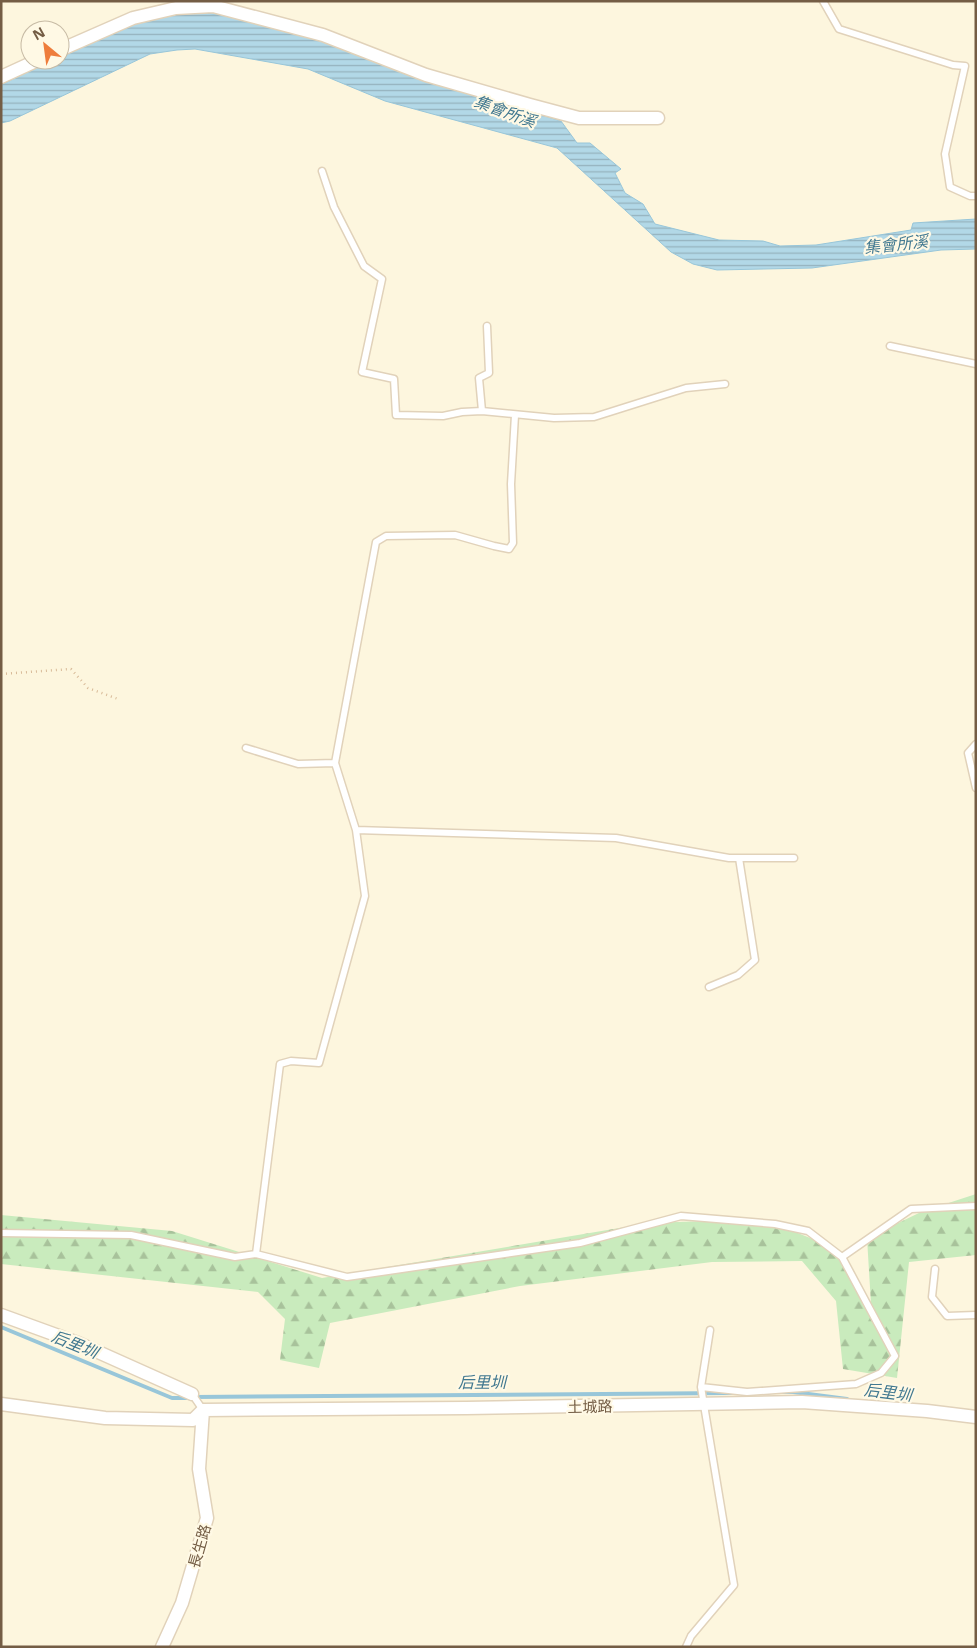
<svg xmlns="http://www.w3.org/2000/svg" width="977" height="1648" font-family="'Noto Sans','Noto Sans TC',sans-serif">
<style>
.forest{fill:url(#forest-firs)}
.water{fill:url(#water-rules);stroke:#98c6d9}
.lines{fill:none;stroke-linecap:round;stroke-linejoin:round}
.stream{stroke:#98c6d9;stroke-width:4}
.lane-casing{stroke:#e1d2ba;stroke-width:9}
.street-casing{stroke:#e1d2ba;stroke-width:15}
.path{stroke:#d8ba98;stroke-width:2.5;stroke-dasharray:1 4;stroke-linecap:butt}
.lane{stroke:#fff;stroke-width:6}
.street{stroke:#fff;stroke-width:12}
.labels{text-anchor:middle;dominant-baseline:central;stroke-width:4.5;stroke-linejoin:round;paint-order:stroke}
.street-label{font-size:15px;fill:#745d45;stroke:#fff9e5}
.water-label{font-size:16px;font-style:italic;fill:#417890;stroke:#fff9e5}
</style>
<defs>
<pattern id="forest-firs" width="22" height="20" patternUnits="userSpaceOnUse" patternTransform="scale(1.25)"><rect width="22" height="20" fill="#c9ebbd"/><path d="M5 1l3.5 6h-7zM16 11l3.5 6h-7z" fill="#a8c29b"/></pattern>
<pattern id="water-rules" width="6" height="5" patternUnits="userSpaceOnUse" patternTransform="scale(1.25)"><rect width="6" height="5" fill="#b2d8e7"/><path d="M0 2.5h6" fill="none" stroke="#95b2bd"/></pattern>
</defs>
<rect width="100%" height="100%" fill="#fdf6de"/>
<path class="forest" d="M976,1194V1255L909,1262L897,1378L843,1369L836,1301L802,1261L712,1262L520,1286L330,1323L319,1368L280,1360L285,1319L258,1292L1,1264V1215L172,1231L322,1278L649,1223L763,1219L830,1246L871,1304L867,1238L921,1212Z"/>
<path class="water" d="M189,11L247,18L347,45L402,73L561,121L577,143H590L621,169L615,173L625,193L643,204L655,224L719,240L763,241L780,246L816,245L911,230L913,223L976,219V249L941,250L812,268L717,270L693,264L671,252L557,148L385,101L308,69L195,49L177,50L150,54L10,121L1,123V85L51,60H60V56L117,26Z"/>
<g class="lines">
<path class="stream" d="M1,1327L172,1398H187
M779,1392H793L847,1399
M194,1397L732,1393"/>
<g class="lane-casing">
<path id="lane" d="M823,1L839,29L953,65L965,66L945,154L950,187L970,196H976
M322,171L334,207L364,266L382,279L362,372L394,379L396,415L443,416L462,412L482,411L554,418L594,417L686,388L725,384
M890,346L976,364
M482,411L479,378L489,373L487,326
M976,744L968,753L976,788
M246,748L298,764L335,763
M356,830L616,838L729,858H794
M709,987L738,975L755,960L739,858
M1,1233L131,1235L235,1257L256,1254L347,1277L580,1243L681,1216L775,1224L808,1231L842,1257L895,1356L881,1373L856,1384L747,1392L701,1387
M256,1254L280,1064L291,1061L319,1063L365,896L356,830L335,763L376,542L386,536L455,535L494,546L509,549L513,543L511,484L515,415
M842,1257L911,1209L976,1206
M935,1269L932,1297L947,1316L976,1315
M192,1394L203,1410
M686,1647L691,1636L734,1585L701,1387L710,1330"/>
</g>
<g class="street-casing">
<path id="street" d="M60,50L133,18L176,8L213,6L323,35L426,75L530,105L579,118H658
M1,77L38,60
M1,1315L78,1343L192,1394
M1,1404L105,1418L193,1420L203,1410
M203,1410L466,1408L802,1402L927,1411L976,1417
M162,1647L182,1603L207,1518L199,1469L203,1410"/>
</g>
<path class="path" d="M1,674L71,669L88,688L118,699"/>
<use href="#lane" class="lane"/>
<use href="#street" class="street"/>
</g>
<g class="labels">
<g class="street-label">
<text transform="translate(590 1406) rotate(-1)">土城路</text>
<text transform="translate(199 1546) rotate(-74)">長生路</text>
</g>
<g class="water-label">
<text transform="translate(505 111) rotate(20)">集會所溪</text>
<text transform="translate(896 244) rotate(-6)">集會所溪</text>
<text transform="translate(75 1344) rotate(22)">后里圳</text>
<text x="482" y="1382">后里圳</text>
<text transform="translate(888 1392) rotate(7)">后里圳</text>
</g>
</g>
<rect width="977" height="1648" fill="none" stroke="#745d45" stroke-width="5"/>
<g transform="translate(45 45) rotate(331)"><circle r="24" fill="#fff9e5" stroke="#c7bba5"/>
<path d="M0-4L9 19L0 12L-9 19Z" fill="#ee7d3c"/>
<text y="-8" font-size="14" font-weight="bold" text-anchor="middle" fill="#745d45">N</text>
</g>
</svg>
